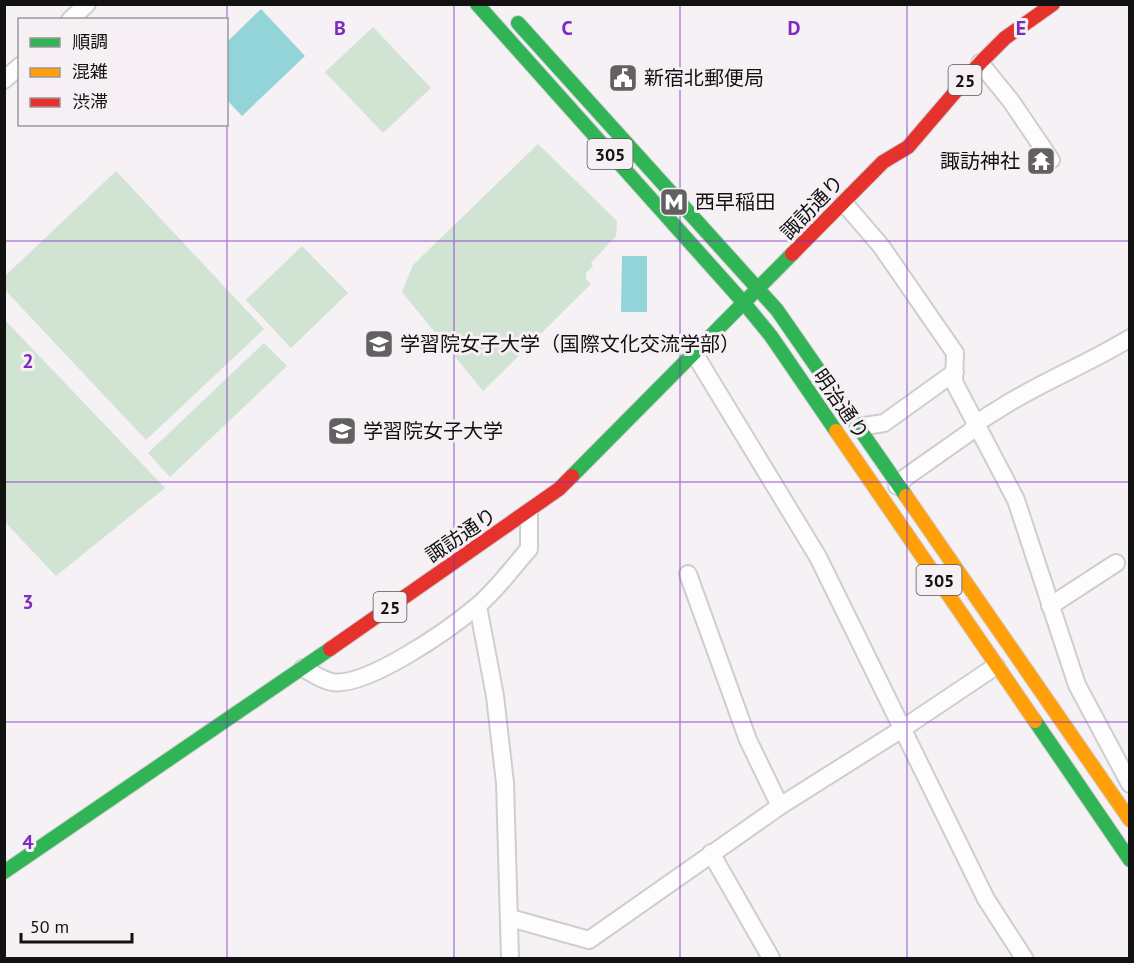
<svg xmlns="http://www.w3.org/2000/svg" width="1134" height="963" font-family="'PT Sans','Noto Sans JP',sans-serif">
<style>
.green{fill:#d1e3d2}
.water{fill:#93d4d8}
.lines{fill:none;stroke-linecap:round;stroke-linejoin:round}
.street-casing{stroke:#cfcdcf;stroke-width:20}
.fast-casing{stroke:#d0cfd0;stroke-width:16}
.slow-casing{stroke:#d0cfd0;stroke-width:16}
.jam-casing{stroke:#d0cfd0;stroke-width:16}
.street{stroke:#fefdfd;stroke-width:16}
.fast{stroke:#30b455;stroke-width:14}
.slow{stroke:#ff9f0a;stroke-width:14}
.jam{stroke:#e5322d;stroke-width:14}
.grid{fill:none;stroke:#7b2cbf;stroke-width:1.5;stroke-opacity:0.55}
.labels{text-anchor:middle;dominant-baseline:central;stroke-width:6;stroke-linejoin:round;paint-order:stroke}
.shield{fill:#f6f0f5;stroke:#575557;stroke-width:1.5}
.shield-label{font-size:18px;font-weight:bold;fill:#131213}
.poi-label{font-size:20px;fill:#131213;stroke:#f6f0f5;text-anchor:start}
.street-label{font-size:20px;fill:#131213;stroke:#f6f0f5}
.grid-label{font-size:20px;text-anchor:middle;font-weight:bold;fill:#7b2cbf;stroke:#f6f0f5;stroke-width:6;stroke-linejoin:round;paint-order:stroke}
</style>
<rect width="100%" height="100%" fill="#f5f1f4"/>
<path class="green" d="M373,27L431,88L383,133L325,72Z
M538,144L617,221L616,236L591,263L593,266L586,273V279L591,284L483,391L402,292L413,265Z
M116,171L264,329L146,440L5,290V276Z
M302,246L348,293L291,348L246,300Z
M4,319L165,488L56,576L5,522Z
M264,343L287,366L170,477L148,453Z"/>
<path class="water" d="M261,9L305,56L242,116L227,100V42Z
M622,256H647V312H621Z"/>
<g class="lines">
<g class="street-casing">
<path id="street" d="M70,20L87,4
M980,63L1011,101L1051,160
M4,80L20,66
M844,203L881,246L955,353L954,382L1016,500L1077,685L1130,784
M694,353L818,557L986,899L1024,958
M858,427L884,423L955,372
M897,486L906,477L970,432C978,420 990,415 1002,407C1043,381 1088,364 1130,338
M688,574L748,740L780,806L902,729L996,666
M478,606L495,696L505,783L510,958
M1050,606L1116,563
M303,668C312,673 321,680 332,682C366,688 450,629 476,607C496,591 512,568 529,549V512
M711,853L771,958
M510,918L589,940L780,806"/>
</g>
<g class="fast-casing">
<path id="fast" d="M477,4L744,303L771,336L836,431
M518,23L777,310L906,496
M572,476L792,254
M1035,721L1130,860
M4,872L330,649"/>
</g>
<g class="slow-casing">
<path id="slow" d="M836,431L1035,721
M906,496L1130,820"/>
</g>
<g class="jam-casing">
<path id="jam" d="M792,254L883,162L908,147L980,63L1005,38L1053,4
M330,649L559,489L572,476"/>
</g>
<use href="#street" class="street"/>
<use href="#fast" class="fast"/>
<use href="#slow" class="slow"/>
<use href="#jam" class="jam"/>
</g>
<path class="grid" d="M227,4V958M454,4V958M680,4V958M907,4V958M4,241H1130M4,482H1130M4,722H1130"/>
<defs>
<g id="civic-square" transform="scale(1.5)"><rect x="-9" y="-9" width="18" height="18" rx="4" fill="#626062" stroke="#f6f0f5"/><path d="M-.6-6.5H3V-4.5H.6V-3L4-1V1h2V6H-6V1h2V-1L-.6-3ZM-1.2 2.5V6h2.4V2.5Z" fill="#fff"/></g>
<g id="temple-square" transform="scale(1.5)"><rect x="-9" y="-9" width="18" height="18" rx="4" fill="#626062" stroke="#f6f0f5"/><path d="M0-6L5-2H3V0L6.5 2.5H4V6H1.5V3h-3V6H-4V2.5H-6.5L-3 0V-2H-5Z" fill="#fff"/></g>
<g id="metro-square" transform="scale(1.5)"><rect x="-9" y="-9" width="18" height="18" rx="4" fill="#626062" stroke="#f6f0f5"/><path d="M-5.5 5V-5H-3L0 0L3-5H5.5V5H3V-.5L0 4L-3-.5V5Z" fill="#fff"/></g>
<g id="university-square" transform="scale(1.5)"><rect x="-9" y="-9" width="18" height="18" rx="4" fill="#626062" stroke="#f6f0f5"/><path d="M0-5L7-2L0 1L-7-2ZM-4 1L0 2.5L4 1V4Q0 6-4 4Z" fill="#fff"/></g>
</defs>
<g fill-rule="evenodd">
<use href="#civic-square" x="623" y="78"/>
<use href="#temple-square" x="1041" y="161"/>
<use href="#metro-square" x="674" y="202"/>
<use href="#university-square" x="379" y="344"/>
<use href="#university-square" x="342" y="431"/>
</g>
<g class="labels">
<g class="shield">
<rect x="948.5" y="65" width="33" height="30" rx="4.5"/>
<rect x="587.5" y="139" width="45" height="30" rx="4.5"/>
<rect x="916.5" y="565" width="45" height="30" rx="4.5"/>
<rect x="373.5" y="592" width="33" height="30" rx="4.5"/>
</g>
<g class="shield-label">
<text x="965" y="80">25</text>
<text x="610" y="154">305</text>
<text x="939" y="580">305</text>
<text x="390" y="607">25</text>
</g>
<g class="poi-label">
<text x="644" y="78">新宿北郵便局</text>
<text x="1020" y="161" text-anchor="end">諏訪神社</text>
<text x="695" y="202">西早稲田</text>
<text x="400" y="344">学習院女子大学（国際文化交流学部）</text>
<text x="363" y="431">学習院女子大学</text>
</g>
<g class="street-label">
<text transform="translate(812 207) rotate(-46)">諏訪通り</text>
<text transform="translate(841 404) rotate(55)">明治通り</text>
<text transform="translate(461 535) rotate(-34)">諏訪通り</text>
</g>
</g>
<g class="grid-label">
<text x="340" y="35">B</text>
<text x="567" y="35">C</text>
<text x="794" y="35">D</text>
<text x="1021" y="35">E</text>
<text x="28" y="368">2</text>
<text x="28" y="609">3</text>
<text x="28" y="849">4</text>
</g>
<rect width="1134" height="963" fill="none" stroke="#131213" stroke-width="12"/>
<rect x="18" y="18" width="210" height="108" fill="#f6f0f5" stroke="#9b979b" stroke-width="1.5"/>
<rect x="30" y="38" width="30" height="9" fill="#30b455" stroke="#9b979b" stroke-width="1.5"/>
<text x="72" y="48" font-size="18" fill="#131213">順調</text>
<rect x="30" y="68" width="30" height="9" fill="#ff9f0a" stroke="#9b979b" stroke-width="1.5"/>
<text x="72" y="78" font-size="18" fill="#131213">混雑</text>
<rect x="30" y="98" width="30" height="9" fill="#e5322d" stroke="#9b979b" stroke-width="1.5"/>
<text x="72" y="108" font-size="18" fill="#131213">渋滞</text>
<path d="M21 933v9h111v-9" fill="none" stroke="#131213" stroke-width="3"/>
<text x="30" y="933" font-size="18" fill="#131213" stroke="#f6f0f5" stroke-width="4.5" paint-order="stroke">50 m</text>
</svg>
